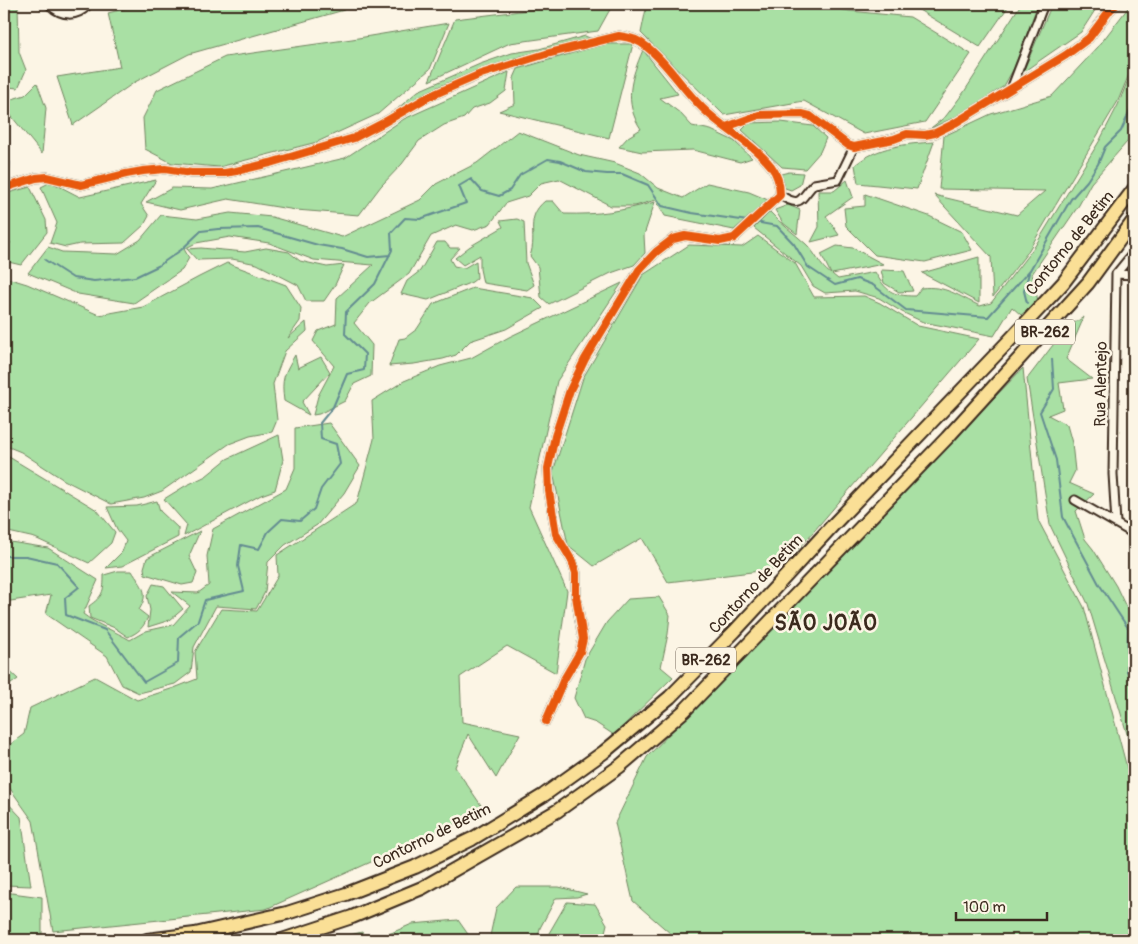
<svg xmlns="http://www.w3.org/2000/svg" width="1138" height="944" font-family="Pangolin,sans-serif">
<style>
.green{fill:#a9e0a4;stroke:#728561}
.water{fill:#7fcdde;stroke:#648c91}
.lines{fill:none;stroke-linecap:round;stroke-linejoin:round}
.stream{stroke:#648c91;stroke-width:2}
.street-casing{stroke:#3b2a1e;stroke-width:11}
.secondary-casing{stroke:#3b2a1e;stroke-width:14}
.highway-casing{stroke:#3b2a1e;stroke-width:16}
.street{stroke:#fcf5e5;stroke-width:7}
.secondary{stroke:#fcf5e5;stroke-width:10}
.highway{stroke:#fadf96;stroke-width:12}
.cycleway-casing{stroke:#fcf5e5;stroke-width:11}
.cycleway{stroke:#e8590c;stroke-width:8}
.labels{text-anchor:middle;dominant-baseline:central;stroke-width:5;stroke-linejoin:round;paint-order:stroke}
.shield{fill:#fcf5e5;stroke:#75675a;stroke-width:1}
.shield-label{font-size:15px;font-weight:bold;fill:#3b2a1e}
.street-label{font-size:16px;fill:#3b2a1e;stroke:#fcf5e5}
.district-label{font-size:21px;font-weight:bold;letter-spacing:1px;fill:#3b2a1e;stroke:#fcf5e5}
</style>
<rect width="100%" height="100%" fill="#fcf5e5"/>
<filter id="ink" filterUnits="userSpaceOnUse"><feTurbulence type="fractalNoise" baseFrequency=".02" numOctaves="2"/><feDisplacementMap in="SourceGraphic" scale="10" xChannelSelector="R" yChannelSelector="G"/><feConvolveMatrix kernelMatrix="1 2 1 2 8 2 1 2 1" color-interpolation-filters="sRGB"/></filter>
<g filter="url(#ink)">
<path class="green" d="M4,4H18L19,52L26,70L18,88L8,87L4,84Z
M143,4H339L344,10L189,54L135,82L73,125L57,77L120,67L108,13Z
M577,4H613L598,31L510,43L429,81L455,19Z
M647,4H809L850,11L910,17L971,54L925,122L864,134L804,101L724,115L641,33Z
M909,4H1010L980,47Z
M1021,4H1038L1014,68L1004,86L964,113L931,128L946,116L964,92Z
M1052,4H1099L1081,32L1023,72Z
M1131,4H1134V62L1118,101L1027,253L993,297L991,257L934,195L1017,215L1045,191L939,189L944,136L991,114L1052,96L1098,47Z
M449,23L430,69L378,114L317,142L219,167L172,163L145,149L143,118L157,90L225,57L352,39Z
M585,36L592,39L521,56L469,74L435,88L365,128L396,110L418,91L480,64L512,53L539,49Z
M604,44H633L609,138L499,111L515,104L514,78L518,69Z
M643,50L678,94L660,98L680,113L692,126L711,130L734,141L752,158L740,162L693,150L642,152L619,147L628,137L641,129C623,102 631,78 643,50Z
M1134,65V134L1091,183L1079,205L1032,274L1038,301L1021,315L1012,307L994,336L923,322L902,312L879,298L855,291L825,293L813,286L801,266L754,228L770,212C781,224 794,233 806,244C816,253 819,266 831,274L821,254L837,246L853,248L883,264L832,274L838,279L875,272C886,291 892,296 915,296L921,288C946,285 958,296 980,306L991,303L1035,246L1100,140L1118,105Z
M509,72L506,91L490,103L472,109L464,118L444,125L419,141L402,164L381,186L359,215L296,210L228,199L180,210L146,202L172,188L212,189L345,158L404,119Z
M37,83L46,108L42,154L4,107V98L9,100L25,95Z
M781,122L813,126L826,138L820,152L805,169L782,167L742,130L749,123Z
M518,131L579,155L615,163L640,173L658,188L683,198L707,183L749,192L768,200L734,230L665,216L656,200L635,206H611L559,179L541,183L528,196L506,203L490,224L473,230L456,225L431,236L409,274L370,303L354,323L372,345L371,376L354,384L345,401L319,414L313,415L318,396L334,366L313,341L318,331L336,324L337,298L373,265L314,260L269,243L230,237L196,243L184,249L189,258L182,270L134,303L78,294L28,273L48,247L62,252L117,254L140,240L161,215L197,219L230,213L272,217L342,237L420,200L436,184L477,163Z
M934,142L917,189L858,183L855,165C878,146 906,144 934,142Z
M789,172L803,173L800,185L791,190L785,188L781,174Z
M156,180L141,204L149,216L144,225L124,243L80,244L66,247L50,243L57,223L41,187L51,182L80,197Z
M847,180L853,197L826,216L839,235L811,242L819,227L818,191H834Z
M30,187L46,220L47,232L21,265L4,261V241L11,243L4,239V194Z
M865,194L929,216L962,232L972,250L925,262L875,255L846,226L844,208L865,206Z
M545,201H553L564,214C599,215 621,211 655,202L644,235L645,253L634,265L611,273L549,304L541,297L538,267L530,256C538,235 524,218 545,201Z
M788,205L800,210L797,234L783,223L775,210Z
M517,219L524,222L526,263L534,285L527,290L483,283L480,269V255L463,265L455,258L469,247L503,227L500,221Z
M758,236L795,263L814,297L864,296L880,303L918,326L979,339L802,545L777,569L668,582L642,538L594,566L568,545L553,472L583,378L643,275L689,245L742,247Z
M437,242H445L450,248H460L450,259L454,266L464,268L476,261L477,278L472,282L428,300L401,294L407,281L420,271Z
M201,248L245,252L266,248L289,252L300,261L327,267L344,265L335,285L324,301H306L298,285L257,264L232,259L197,260L187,249Z
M979,257V303L922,273Z
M227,263L286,285L301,308L300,321L288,338L306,322L307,331L285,351L273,384L277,420L272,432L250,436L229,444L162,491L144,498L111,504L64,480L21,452L4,445V277L27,284L99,315L143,307L199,277Z
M881,270L904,271L913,291L899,292L884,283Z
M622,283L557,381L529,507L567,591L556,673L507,646L460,677L462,722L520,734L496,778L468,734L455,767L485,811L266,909L53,931L33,821L4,780V749L24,734L30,708L95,677L137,700L174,688L197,679L195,652L221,609L257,611L278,576L277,555L357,503L374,439L372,401L404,381L440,366L471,358L509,337Z
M473,288L533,298L543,308L506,329L470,341L456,355L443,359L414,364L389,366L399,339L405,338L417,329L433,304Z
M1084,317L1066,359L1092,379L1059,383L1063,409L1048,415L1067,425L1072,443L1075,471L1069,483L1094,494L1076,511L1085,539L1093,549L1116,586L1126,607L1134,610V659L1128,665L1134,669V757L1088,604L1050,525L1027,379L1066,328Z
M295,355L298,368L321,357L330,372L302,402L309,415L284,401C281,378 284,374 295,355Z
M1023,368L1038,520L1084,607L1134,794V940H678L633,901L615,823L647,757Z
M329,423L360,466L344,493L317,525L285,545L268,562L265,592L256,609L216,606L194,647L191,672L175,684L139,693L122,685L107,656L46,614L51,595L4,602V541L48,548L98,580L83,614C97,625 115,631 130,640L146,631L173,625L190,606L172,592L198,593L209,585L207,556L213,529L286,489L295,468V428Z
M279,435L283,460L275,490L261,495L184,536L187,525L164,499L185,486L206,476L227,459Z
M4,454L97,510L115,532L111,543L89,563L35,538L4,531Z
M157,501L160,511L178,528V537L122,566L106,568L122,552L126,541L117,529L107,507L137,506Z
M200,531L189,556L197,573L193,583L182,585L145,574L144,568L147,558Z
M118,571H132C142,587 150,592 139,610L148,617C143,628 139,632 128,637L115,628L90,618L89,606C103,596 104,592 104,575Z
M153,584L164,586L183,609L170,620L148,627L150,610L147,596Z
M659,597L670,615L668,634L661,667L673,677L614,735L596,723L584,719L574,698L585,659L607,622L628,599Z
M4,666L18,679L4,689Z
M4,799L21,817L31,886L4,885Z
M516,887H559L587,894L577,897L556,898L540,928L537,940H492L490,936L496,908Z
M4,892L42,897V940H4Z
M567,902L595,904L607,924L603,940H545Z
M458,920L472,940H375L412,924Z
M362,932L365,940H330Z"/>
<path class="water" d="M4,153L10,162L9,179L4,181Z"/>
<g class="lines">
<path class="stream" d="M755,222L777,226L794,244L808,267L835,285L857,279L873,285L906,310L988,317L1030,270L1071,199L1087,181L1098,164L1105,147L1121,131L1134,102V97
M45,260L73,278L94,281L135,277L158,266L181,250L201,231L218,229L258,228L318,245L342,249L368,257L390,255
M1027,303L1024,291L1029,273
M1052,359L1054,389L1040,412L1056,460L1063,517L1099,584L1128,628L1127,671L1134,682
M4,556H26L57,563L79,587L65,598L66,615L105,630L144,682L178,663L179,637L198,621L205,600L244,591L238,566L241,545L259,549L268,532L282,519L300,521L314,509L321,489L340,464L336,444L321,439L320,423L333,407L347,374L364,370L365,354L345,334L346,312L375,284L392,250L391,233L405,218L420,219L466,203L459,186L471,179L482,191L499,196L510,190L520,175L548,159L560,161L586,172L607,174H622L648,185L662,206L692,213L748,221"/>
<g class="street-casing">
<path id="street" d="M1011,89L1044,4
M726,127L759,115L802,114L810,116L848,145L854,147L894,139L907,134L925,135L935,133L955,123L1066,55L1089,38L1110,10L1117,4
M4,188L36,178L47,177L81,185L126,174L143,171L165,169L191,173H225L236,171L270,163L354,138L383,123L428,97L481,74L546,54L619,36C630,37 639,40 647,47C670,65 686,95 709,114C729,132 754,145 771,166C778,175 780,184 780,195L734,238L720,241L685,236L673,239L656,252L639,270L585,359L570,390L555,436L548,468L549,491L556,534L572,561L576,573V596L583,639L580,652L563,681L546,721
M780,195C802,209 800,198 814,184L838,180L854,147
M1116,274L1134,275
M1075,500L1134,534
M1116,523L1113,474L1116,274L1134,252"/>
</g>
<g class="secondary-casing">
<path id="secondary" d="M51,4C62,15 76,16 87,4"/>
</g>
<g class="highway-casing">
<path id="highway" d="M147,940L195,934L287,913L346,894L415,867L472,839L544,795L604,752L670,697L735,631L834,524L1007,343L1063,283L1134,189
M282,940L352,917L422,888L557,811L620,766L684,711L947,438L1088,283L1134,220"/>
</g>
<use href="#street" class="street"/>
<use href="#secondary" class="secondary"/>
<use href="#highway" class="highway"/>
<g class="cycleway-casing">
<path id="cycleway" d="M726,127L759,115L802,114L810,116L848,145L854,147L894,139L907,134L925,135L935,133L955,123L1066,55L1089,38L1110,10L1117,4
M4,188L36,178L47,177L81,185L126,174L143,171L165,169L191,173H225L236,171L270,163L354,138L383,123L428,97L481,74L546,54L619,36C630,37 639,40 647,47C670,65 686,95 709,114C729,132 754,145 771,166C778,175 780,184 780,195L734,238L720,241L685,236L673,239L656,252L639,270L585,359L570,390L555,436L548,468L549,491L556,534L572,561L576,573V596L583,639L580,652L563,681L546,721"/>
</g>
<use href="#cycleway" class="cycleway"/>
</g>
</g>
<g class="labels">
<g class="shield">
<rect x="1015" y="319.5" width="60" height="25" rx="4"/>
<rect x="676" y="647.5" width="60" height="25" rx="4"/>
</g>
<g class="shield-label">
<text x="1045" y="332">BR-262</text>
<text x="706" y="660">BR-262</text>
</g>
<g class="street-label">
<text transform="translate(1070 243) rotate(-51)">Contorno de Betim</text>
<text transform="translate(1101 384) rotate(-89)">Rua Alentejo</text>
<text transform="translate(756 584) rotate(-47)">Contorno de Betim</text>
<text transform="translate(432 836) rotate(-26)">Contorno de Betim</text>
</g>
<g class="district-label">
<text x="826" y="623">SÃO JOÃO</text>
</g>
</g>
<rect width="1138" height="944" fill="none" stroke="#fcf5e5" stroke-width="20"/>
<rect x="10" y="10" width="1118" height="924" fill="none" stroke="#3b2a1e" stroke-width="2" filter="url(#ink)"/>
<path d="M956 912v8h91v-8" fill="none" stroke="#3b2a1e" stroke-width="2.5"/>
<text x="963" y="912" font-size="15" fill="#3b2a1e" stroke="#fcf5e5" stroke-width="4" paint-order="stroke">100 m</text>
</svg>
